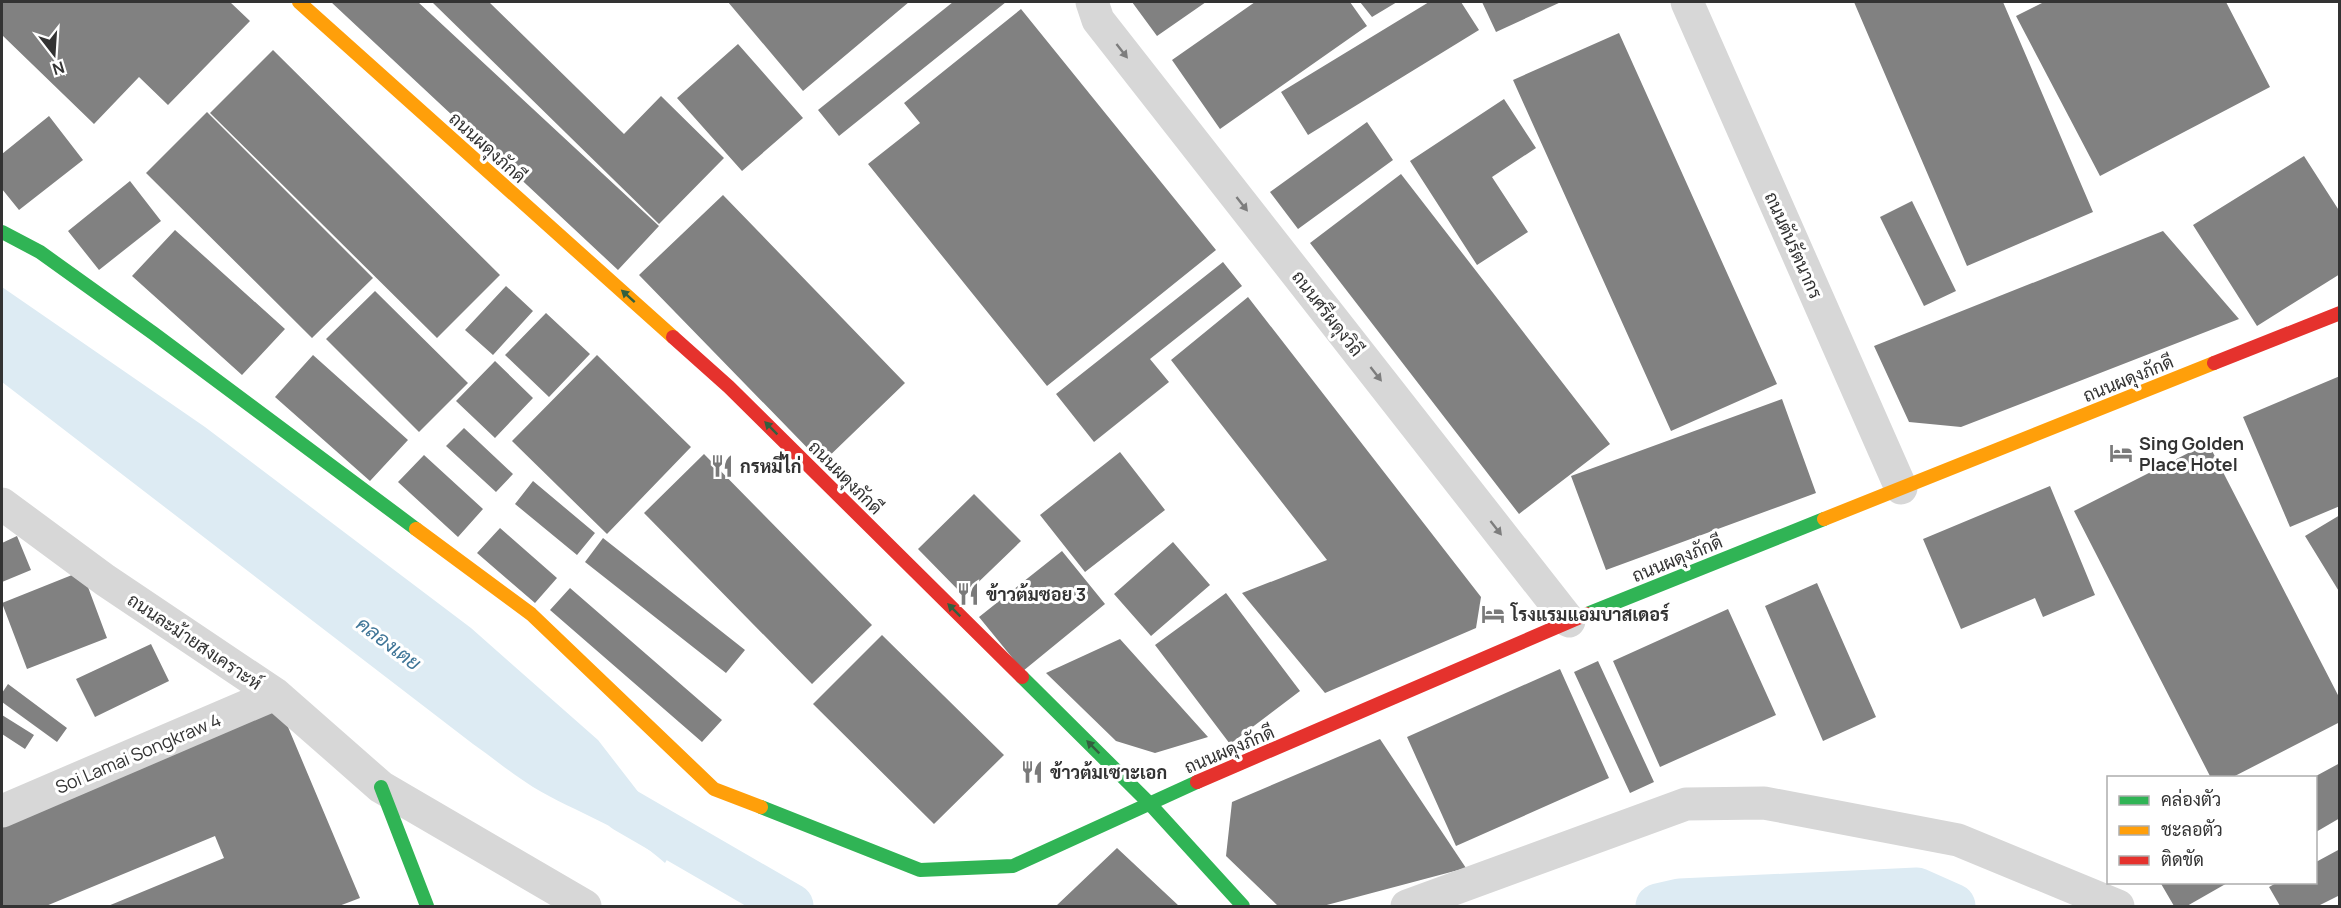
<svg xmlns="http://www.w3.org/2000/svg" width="2341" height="908" font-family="Manrope,Sarabun,sans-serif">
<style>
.water{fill:#ddebf3}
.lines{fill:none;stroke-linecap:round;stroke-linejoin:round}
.canal{stroke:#ddebf3;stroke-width:45}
.building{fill:#818181}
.street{stroke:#d7d7d7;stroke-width:33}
.fast{stroke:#30b455;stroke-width:14}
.slow{stroke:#ff9f0a;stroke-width:14}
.jam{stroke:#e5322d;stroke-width:14}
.oneway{fill:#7d7d7d}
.oneway2{fill:#32603f}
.labels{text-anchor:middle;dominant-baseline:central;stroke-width:6;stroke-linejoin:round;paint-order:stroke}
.street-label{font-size:18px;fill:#333;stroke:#fff}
.poi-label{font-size:18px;font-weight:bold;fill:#333;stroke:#fff;text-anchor:start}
.water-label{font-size:20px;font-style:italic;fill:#3f7597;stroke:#fff}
</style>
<rect width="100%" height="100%" fill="#fff"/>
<path class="water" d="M2,287L205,427L471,628L598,740L646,802L686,828L665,863C627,828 576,813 533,787C512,774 493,758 473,744L2,382Z"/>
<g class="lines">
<path class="canal" d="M625,810L791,906
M1658,906L1680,901L1917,890L1953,906"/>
</g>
<path class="building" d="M2,2H230L250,21L168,105L139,77L94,124L2,35Z
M331,2H418L659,226L618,270Z
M432,2H489L624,134L661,96L724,158L659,224Z
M728,2H909L803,91Z
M953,2H1006L839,136L818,110Z
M1132,2H1206L1157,36Z
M1255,2H1350L1367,26L1220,129L1172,60Z
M1360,2H1397L1372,17Z
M1429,2H1461L1479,30L1308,135L1281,92Z
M1482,2H1561L1496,32Z
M1854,2H2003L2093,212L1967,266Z
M2044,2H2226L2270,87L2100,176L2016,16Z
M1021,9L1216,250L1047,386L868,164L920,123L904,103Z
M1619,33L1777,384L1671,431L1513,80Z
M738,44L803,118L742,171L677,98Z
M273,50L500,275L437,338L210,113Z
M1504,99L1536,148L1492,177L1528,232L1477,265L1410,161Z
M207,112L373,278L312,338L146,173Z
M49,116L83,160L19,210L2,189V154Z
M1367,122L1393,160L1298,229L1270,192Z
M2304,156L2340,212V274L2257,326L2193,225Z
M1401,174L1610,444L1519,514L1310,243Z
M130,181L161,221L99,270L68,231Z
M723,195L905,383L822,463L639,275Z
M1912,201L1956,291L1924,306L1880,217Z
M175,230L285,329L242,375L132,276Z
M2163,231L2239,319L1961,427L1909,422L1874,346Z
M1223,262L1242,286L1150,359L1169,382L1094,442L1056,394Z
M506,286L533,311L493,355L465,330Z
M375,291L468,383L419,432L326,339Z
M1248,297L1481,597L1476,628L1325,693L1242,593L1327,560L1171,360Z
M546,313L590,354L549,397L505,355Z
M313,355L408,440L370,481L275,397Z
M597,355L691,447L607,534L512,441Z
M495,361L533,398L495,438L456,401Z
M2340,376V506L2290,527L2243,417Z
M1782,399L1816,493L1606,570L1571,476Z
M464,428L513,474L496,492L446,446Z
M2208,443L2340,699V722L2231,778H2211L2074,511Z
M1120,452L1165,510L1085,572L1040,515Z
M704,454L872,625L812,684L644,513Z
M424,455L483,509L458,537L398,482Z
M533,481L595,533L577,555L515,504Z
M2050,486L2095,595L2043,617L2035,598L1961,629L1923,539Z
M974,494L1021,541L964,596L918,549Z
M2340,515V593L2305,536Z
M500,528L557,578L535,603L477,553Z
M17,536L31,570L2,582V543Z
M603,538L745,650L726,673L585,562Z
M1173,542L1210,585L1151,636L1114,594Z
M1062,551L1105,604L1023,671L979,617Z
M82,571L107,638L27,669L2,603Z
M1817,583L1876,717L1823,741L1765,606Z
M570,588L722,720L702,742L550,610Z
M1226,593L1300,691L1230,744L1155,645Z
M1728,609L1776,715L1660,767L1613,661Z
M882,635L1004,755L934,824L813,704Z
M1120,639L1208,737L1155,753L1116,741L1046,673Z
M151,644L169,681L95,717L76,679Z
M1598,661L1654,782L1630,793L1574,672Z
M1560,669L1609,778L1456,846L1407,737Z
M8,684L67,728L57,742L2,702V693Z
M280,708L360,898L339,906H108L224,858L215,836L46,906H2V824Z
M2,715L34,735L25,749L2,734Z
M1380,739L1466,868L1323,906H1278L1226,856L1232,802Z
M2340,763V818L2316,832V776Z
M1117,848L1179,906H1056Z
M2340,849V895L2318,906H2280L2269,887L2278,882H2316V862Z
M2160,882H2229L2187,906H2174Z"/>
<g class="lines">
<path class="street" d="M1092,2L1098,20L1569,621
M1687,2L1901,488
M2,504L105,580L275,694L381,787L585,906
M2,811L275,694
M1407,906L1686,804L1764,803L1958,840L2118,906"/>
<path class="fast" d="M2,232L40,252L153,333L416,529
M1587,614L1824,519
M1022,677L1149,803L1243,906
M381,787L427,906
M761,807L920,870L1013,866L1197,782"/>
<path class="slow" d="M299,2L673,337
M1824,519L2214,363
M416,529L531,614L714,789L761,807"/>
<path class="jam" d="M673,337L729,387L1022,677
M2214,363L2340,313
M1197,782L1587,614"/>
</g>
<defs><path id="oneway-solid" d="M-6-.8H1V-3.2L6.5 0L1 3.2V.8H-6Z" transform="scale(1.5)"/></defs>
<g class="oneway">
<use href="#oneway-solid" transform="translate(1122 51) rotate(52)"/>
<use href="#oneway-solid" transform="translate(1242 204) rotate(52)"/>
<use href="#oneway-solid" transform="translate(1376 374) rotate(52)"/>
<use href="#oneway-solid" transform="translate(1496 528) rotate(52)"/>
</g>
<g class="oneway2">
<use href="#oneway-solid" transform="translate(628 296) rotate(-138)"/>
<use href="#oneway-solid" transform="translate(771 428) rotate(-135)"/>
<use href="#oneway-solid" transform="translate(954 610) rotate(-135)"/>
<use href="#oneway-solid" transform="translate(1093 747) rotate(-135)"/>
</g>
<defs>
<g id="hotel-bare" transform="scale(1.8)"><path d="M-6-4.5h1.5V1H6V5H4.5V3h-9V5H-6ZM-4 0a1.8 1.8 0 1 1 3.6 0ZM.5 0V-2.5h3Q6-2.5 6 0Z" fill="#7a7a7a" stroke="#fff" stroke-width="2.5" paint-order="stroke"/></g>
<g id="restaurant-bare" transform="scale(1.8)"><path d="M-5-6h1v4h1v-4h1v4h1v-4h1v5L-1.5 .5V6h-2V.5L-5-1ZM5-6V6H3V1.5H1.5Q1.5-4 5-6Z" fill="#7a7a7a" stroke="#fff" stroke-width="2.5" paint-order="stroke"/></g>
</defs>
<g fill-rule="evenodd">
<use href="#hotel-bare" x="2121" y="453"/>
<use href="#restaurant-bare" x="722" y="466"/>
<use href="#restaurant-bare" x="968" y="594"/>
<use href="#hotel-bare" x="1493" y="614"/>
<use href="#restaurant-bare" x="1032" y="772"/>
</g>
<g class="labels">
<g class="street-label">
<text transform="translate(488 147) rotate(42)">ถนนผดุงภักดี</text>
<text transform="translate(1794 245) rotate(66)">ถนนตันรัตนากร</text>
<text transform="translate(1328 313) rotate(52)">ถนนศรีผดุงวิถี</text>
<text transform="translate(2128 378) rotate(-22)">ถนนผดุงภักดี</text>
<text transform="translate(846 477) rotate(45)">ถนนผดุงภักดี</text>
<text transform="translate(1677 558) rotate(-22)">ถนนผดุงภักดี</text>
<text transform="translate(195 641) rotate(34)">ถนนละม้ายสงเคราะห์</text>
<text transform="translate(1229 749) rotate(-23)">ถนนผดุงภักดี</text>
<text transform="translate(138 753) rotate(-23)">Soi Lamai Songkraw 4</text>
</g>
<g class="poi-label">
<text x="2139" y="443">Sing Golden<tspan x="2139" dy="21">Place Hotel</tspan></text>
<text x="740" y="466">กรหมี่ไก่</text>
<text x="986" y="594">ข้าวต้มซอย 3</text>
<text x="1511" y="614">โรงแรมแอมบาสเดอร์</text>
<text x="1050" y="772">ข้าวต้มเซาะเอก</text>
</g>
<g class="water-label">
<text transform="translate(389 643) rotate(37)">คลองเตย</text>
</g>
</g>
<rect width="2341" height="908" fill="none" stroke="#333333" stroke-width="6"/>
<rect x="2107" y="776" width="210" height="108" fill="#ffffff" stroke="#adadad" stroke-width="1.5"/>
<rect x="2119" y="796" width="30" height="9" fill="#30b455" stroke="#adadad" stroke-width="1.5"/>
<text x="2161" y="806" font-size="18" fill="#333333">คล่องตัว</text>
<rect x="2119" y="826" width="30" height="9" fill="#ff9f0a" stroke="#adadad" stroke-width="1.5"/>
<text x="2161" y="836" font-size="18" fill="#333333">ชะลอตัว</text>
<rect x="2119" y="856" width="30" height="9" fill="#e5322d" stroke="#adadad" stroke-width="1.5"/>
<text x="2161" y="866" font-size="18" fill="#333333">ติดขัด</text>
<g transform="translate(54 54) rotate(163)" stroke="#ffffff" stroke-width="4.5" paint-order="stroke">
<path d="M0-4.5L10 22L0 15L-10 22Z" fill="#333333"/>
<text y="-9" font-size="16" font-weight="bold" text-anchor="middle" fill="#333333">N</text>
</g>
</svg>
